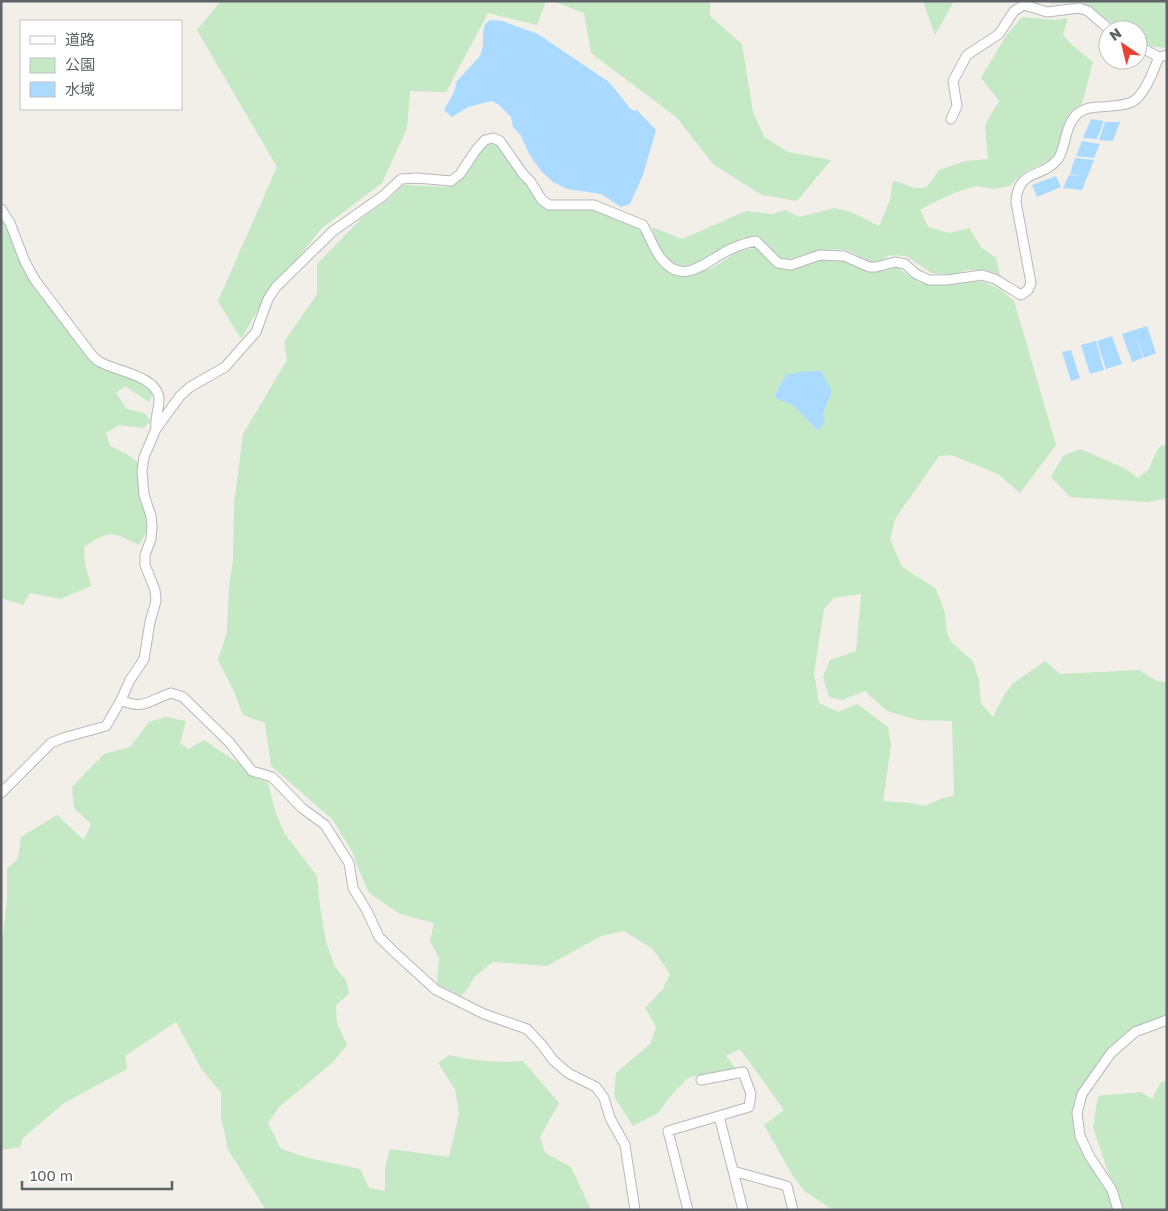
<svg xmlns="http://www.w3.org/2000/svg" width="1168" height="1211" font-family="'Golos Text','Noto Sans JP',sans-serif">
<style>
.green{fill:#c5e8c5;fill-rule:evenodd}
.water{fill:#aadaff}
.lines{fill:none;stroke-linecap:round;stroke-linejoin:round}
.minor-casing{stroke:#b5b8bc;stroke-width:11}
.minor{stroke:#fff;stroke-width:9}
</style>
<rect width="100%" height="100%" fill="#f1efe8"/>
<path class="green" d="M221,1H546L537,25L488,13L446,92L410,91L407,128L382,183L321,229L262,303L241,339L218,301L277,167L197,30Z
M553,1H710V16L742,44L753,112L764,137L788,152L831,160L797,201L762,195L714,165L676,117L591,53L584,13Z
M923,1H954L935,35Z
M1052,1H1167V48L1147,46L1138,40V30H1123L1081,2L1051,4Z
M1022,17L1055,20L1068,18L1063,35L1073,46L1093,62L1082,104L1070,112L1064,124L1057,152L1049,160L1023,173L1010,186L994,189L977,186L962,190L938,200L920,210L928,227L949,233L969,228L981,247L996,258L1000,275L986,270H967L950,275L932,273L906,256L890,255L873,265C862,262 858,254 849,251C829,245 802,256 782,261L757,236L742,238L698,263L679,267L663,259L652,227L682,239L746,211L772,214L785,210L799,217L835,208L851,212L879,226L890,200L893,181C908,183 911,191 927,187L939,170L966,161L988,159L985,125L999,101L981,78L1006,36Z
M490,141L501,146L544,209H596L641,228C651,252 657,264 680,277L713,268L738,251L757,248L784,270L817,261L834,259L852,262L865,271H881L897,267L920,283L941,285L982,281L1001,290L1014,301L1056,445L1020,493L998,474L951,455L939,456L895,519L890,539L902,567L936,589L945,613L947,633L952,643L973,661L979,680L981,704L993,717L1003,697L1012,684L1045,661L1060,674L1139,670L1157,681L1167,682V1016L1105,1055L1075,1097L1073,1114L1109,1192L1114,1210H833L803,1190L790,1171L764,1125L784,1110L740,1049L726,1056L736,1069L689,1077L672,1094L658,1113L633,1126L614,1096L616,1073L651,1043L656,1027L645,1008L663,989L670,974L653,949L624,931L601,936L547,966L493,962L474,977L469,987L461,996L437,984L439,957L430,942L434,923L400,914L369,893L358,868L353,853L332,819L271,766L265,723L243,715L233,689L218,660L227,632L229,588L233,560L234,504L243,434L287,360L284,342L317,294V264L362,218L389,199L403,185L448,187L467,173L469,162ZM786,375L832,391L817,430L793,404L774,396ZM861,594L856,651L830,660L823,677L829,697L842,700L865,691L887,711L917,720L952,721L954,796L942,798L925,806L910,803L883,801L891,745L888,727L857,704L838,712L819,703L814,673L824,609L834,598Z
M1,217L14,244L86,351L137,378L154,393L149,402L125,386L116,393L127,409L144,413L151,421L143,428L119,425L106,433L110,446L125,453L139,463V495L146,514L147,531L139,545C110,531 111,530 84,547L85,564L91,586L60,599L30,593L23,605L1,598Z
M1167,444V498L1148,502L1070,497L1051,477L1063,456L1080,449L1124,468L1138,478L1148,470L1159,447Z
M166,717L186,721L180,743L188,749L204,740L268,783L275,811L285,834L317,876L320,907L326,942L335,967L346,980L349,994L336,1005L337,1023L347,1045L332,1063L279,1107L268,1123L281,1149L308,1158L360,1169L369,1188L385,1191V1168L390,1149L449,1157L459,1114L455,1089L438,1063L449,1055C474,1061 497,1063 523,1061L559,1103L540,1137L545,1153L571,1167L591,1210H266L227,1148L226,1138L221,1118V1092L202,1070L176,1022L125,1056L127,1069L64,1103L23,1138L20,1147L1,1150V937L3,936L7,900V869L18,859L21,837L57,815L84,840L91,824L74,808L72,787L104,754L130,747L149,722Z
M1167,1081V1210H1123L1119,1196L1108,1172L1093,1127L1098,1096L1141,1092L1152,1099L1161,1082Z"/>
<path class="water" d="M490,20L502,21L538,34L609,82L631,109L634,111L637,110L656,130L643,175L630,204L621,207L601,194L567,189L553,182L542,172L530,156L521,136L513,127L511,117L499,105L492,101L468,107L452,117L444,110L454,92L457,81L480,56L483,46V33L485,24Z
M1091,119L1104,121L1097,139L1083,138Z
M1105,122H1120L1113,141L1099,140Z
M1082,141L1100,144L1094,158L1076,156Z
M1075,158L1094,160L1082,190L1063,188L1069,175L1083,176L1070,174Z
M1056,176L1061,187L1037,197L1032,185Z
M1147,326L1156,353L1144,358L1135,335L1143,358L1132,362L1122,334Z
M1112,336L1122,364L1106,369L1097,341Z
M1096,341L1104,370L1090,374L1081,345Z
M1071,350L1080,378L1071,381L1062,352Z
M806,371H821L832,391L823,414L825,423L817,430L793,405L779,400L774,396L786,375Z"/>
<g class="lines">
<g class="minor-casing">
<path id="minor" d="M1138,46L1159,57L1167,55
M951,119L957,106L953,81L967,55L999,34L1014,11L1024,5L1047,12L1079,8L1088,11L1110,30
M1,209L10,223L25,262L35,280L91,354C93,356 96,360 100,362C115,371 156,375 159,398C160,407 154,418 156,429
M121,700C144,711 151,699 171,693L183,697L230,743L252,771L272,777L302,808L325,825L349,863L353,888L367,911L379,937L393,951L436,990L484,1014L527,1029L542,1045L553,1060L568,1073L596,1087L604,1098L610,1118L625,1145L635,1210
M1,793L51,743L63,738L106,726L121,700L130,680L144,659L150,622L156,601L155,590L145,565V555L151,539L152,527L151,516L144,495L142,471L144,457L156,429L180,396L190,387L225,367L240,350L256,332L268,299L276,287L333,231L383,196L401,179L417,178L451,181L460,174L476,150L485,140L493,138L500,141L523,174L530,181L542,200L549,205H594L643,225C649,235 653,247 660,257C681,285 701,266 723,253C734,247 744,243 756,241L778,263L791,265L820,255L844,256L869,267H876L895,262L905,264L916,274L929,280H947L982,275L995,279L1021,295L1028,290L1031,283L1016,202C1018,168 1042,179 1058,159C1066,148 1064,127 1077,114C1084,108 1090,108 1098,107C1106,107 1126,105 1132,102C1145,95 1154,69 1159,57
M719,1116L743,1210
M733,1171L787,1186L793,1210
M688,1210L668,1131L749,1107L751,1094L743,1072L701,1080
M1118,1210L1112,1190L1090,1157L1080,1136L1077,1113L1082,1094L1111,1053L1135,1032L1167,1020"/>
</g>
<use href="#minor" class="minor"/>
</g>
<rect width="1168" height="1211" fill="none" stroke="#5f6368" stroke-width="5"/>
<rect x="20" y="20" width="162" height="90" fill="#ffffff" stroke="#bfc1c3"/>
<rect x="30" y="36" width="25" height="8" fill="#ffffff" stroke="#bfc1c3"/>
<text x="65" y="45" font-size="15" fill="#5f6368">道路</text>
<rect x="30" y="58" width="25" height="15" fill="#c5e8c5" stroke="#bfc1c3"/>
<text x="65" y="70" font-size="15" fill="#5f6368">公園</text>
<rect x="30" y="82" width="25" height="15" fill="#aadaff" stroke="#bfc1c3"/>
<text x="65" y="95" font-size="15" fill="#5f6368">水域</text>
<g transform="translate(1123 45) rotate(325)"><circle r="24" fill="#ffffff" stroke="#bfc1c3"/>
<path d="M0-4L9 19L0 12L-9 19Z" fill="#ea4335"/>
<text y="-8" font-size="14" font-weight="bold" text-anchor="middle" fill="#5f6368">N</text>
</g>
<path d="M22 1181v8h150v-8" fill="none" stroke="#5f6368" stroke-width="2.5"/>
<text x="30" y="1181" font-size="15" fill="#5f6368" stroke="#ffffff" stroke-width="4" paint-order="stroke">100 m</text>
</svg>
